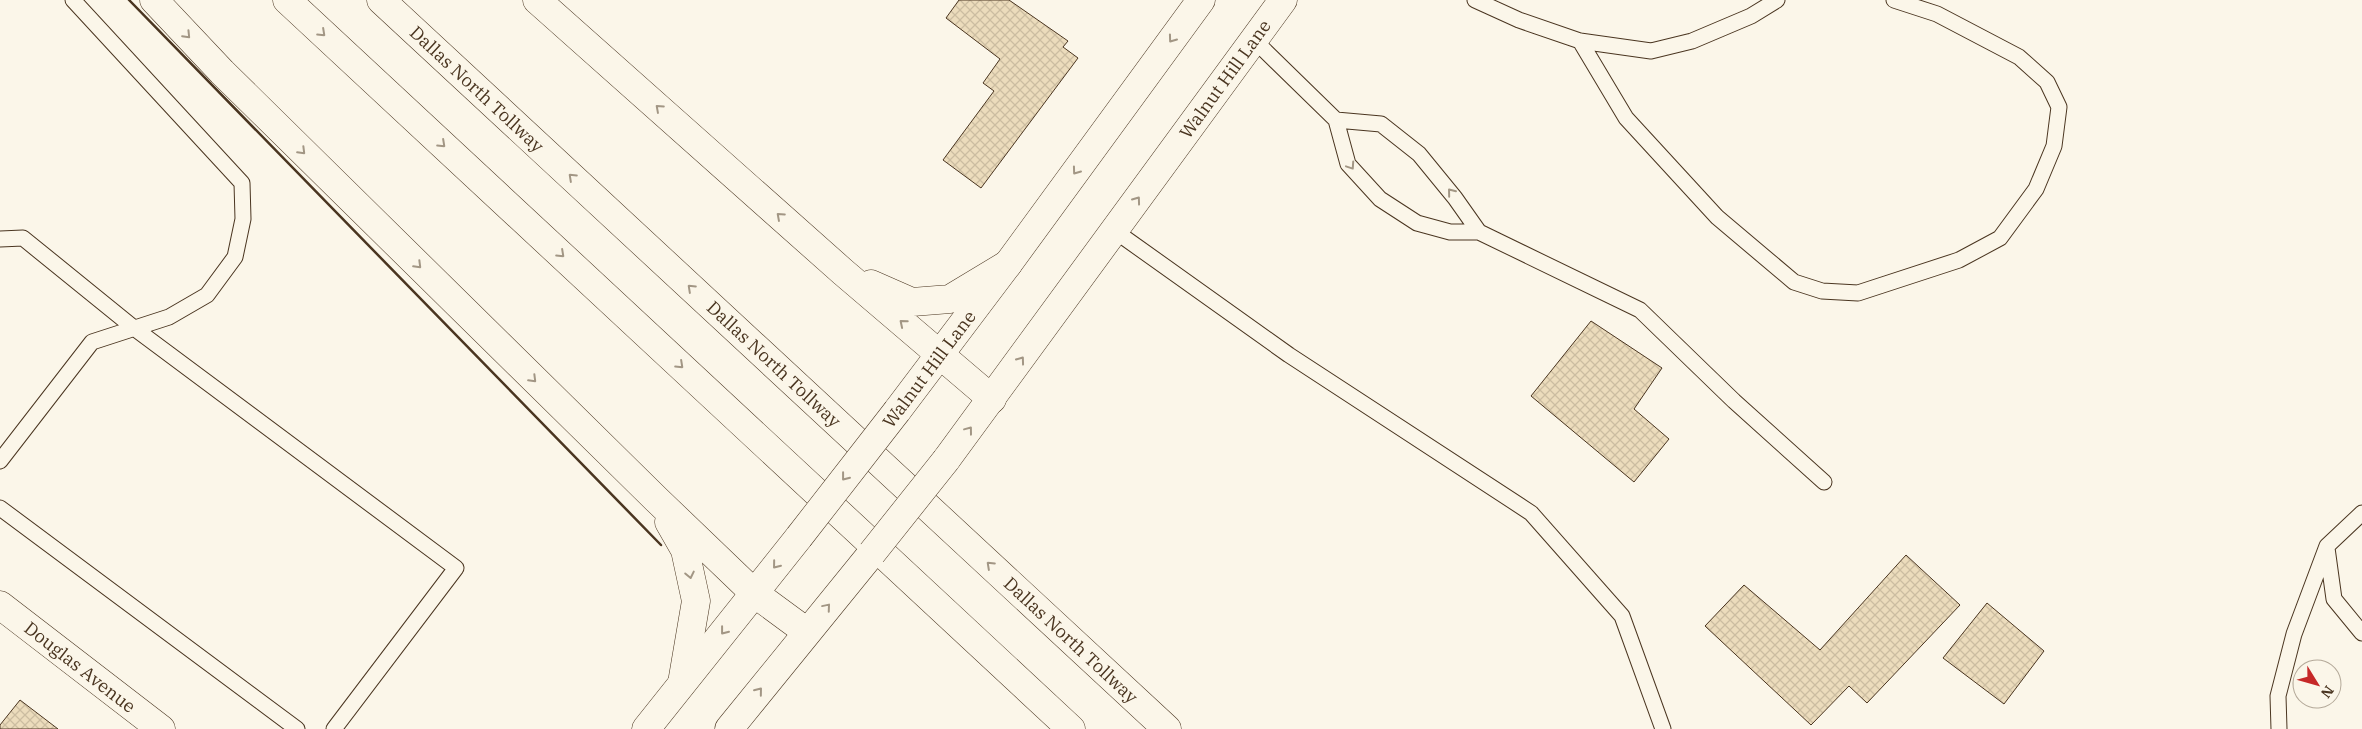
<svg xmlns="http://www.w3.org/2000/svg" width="2362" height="729" font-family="'IBM Plex Serif',serif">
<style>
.building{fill:url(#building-cross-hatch);stroke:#4a3520}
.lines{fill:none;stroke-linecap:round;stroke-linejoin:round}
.service-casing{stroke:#4a3520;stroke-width:17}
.tertiary-casing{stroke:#4a3520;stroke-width:29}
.secondary-casing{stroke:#4a3520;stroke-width:29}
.motorway-casing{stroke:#4a3520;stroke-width:29}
.service{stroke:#fbf6e9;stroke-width:15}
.tertiary{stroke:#fbf6e9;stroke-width:28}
.secondary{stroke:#fbf6e9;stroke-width:28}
.motorway{stroke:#fbf6e9;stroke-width:28}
.secondary-bridge-casing{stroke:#4a3520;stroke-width:29;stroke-linecap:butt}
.secondary-bridge{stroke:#fbf6e9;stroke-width:28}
.wall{stroke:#4a3520;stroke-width:2.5}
.oneway{stroke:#a29684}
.labels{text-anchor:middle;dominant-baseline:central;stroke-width:4;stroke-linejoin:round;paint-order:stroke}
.street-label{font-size:18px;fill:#4a3520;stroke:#fbf6e9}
</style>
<defs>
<pattern id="building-cross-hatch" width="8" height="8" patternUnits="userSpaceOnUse" patternTransform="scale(1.25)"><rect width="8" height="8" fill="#ecdcbc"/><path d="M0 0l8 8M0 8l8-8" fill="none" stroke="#ccbda1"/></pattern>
</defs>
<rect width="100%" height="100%" fill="#fbf6e9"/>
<path class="building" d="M959,0H1009L1068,41L1063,47L1078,58L981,188L943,160L994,91L983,83L1000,59L946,18Z
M1591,321L1662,368L1634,409L1669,439L1634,482L1531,396Z
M1906,555L1960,605L1867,703L1849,686L1811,725L1705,626L1744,585L1820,650Z
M1987,603L2044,651L2004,704L1943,658Z
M20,700L58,729H0V725Z"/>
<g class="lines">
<g class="service-casing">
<path id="service" d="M1475,0L1519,20L1580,41L1651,51L1692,41L1751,16L1777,0
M1254,40L1336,120L1348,164L1380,199L1417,223L1450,232H1479L1640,310L1734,401L1824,482
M1580,41L1626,118L1717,217L1794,282L1822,291L1858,293L1959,260L2000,238L2036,189L2054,146L2059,107L2047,82L2019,57L1937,14L1894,0
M1336,120L1381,124L1419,154L1455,198L1479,232
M1115,231L1289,355L1531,513L1622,616L1663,729
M0,239L23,238L134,328L456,568L334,729
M0,461L92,342L169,317L207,295L235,257L243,219L242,183L73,0
M0,508L297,729
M2327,548L2334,599L2362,633
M2279,729L2278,696L2294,634L2327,546L2362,513"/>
</g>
<g class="tertiary-casing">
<path id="tertiary" d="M0,605L161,729"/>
</g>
<g class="secondary-casing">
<path id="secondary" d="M897,411L1008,264L1201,0
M946,460L1283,0
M646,729L799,537
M729,729L872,553"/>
</g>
<g class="motorway-casing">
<path id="motorway" d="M154,0L222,72L656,499L754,593L807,632
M287,0L1071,729
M381,0L1167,729
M537,0L843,272L992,399
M871,284L912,302L950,299L1008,264
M669,522L685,550L696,601L682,683"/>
</g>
<use href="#service" class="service"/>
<use href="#tertiary" class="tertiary"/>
<use href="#secondary" class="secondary"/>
<use href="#motorway" class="motorway"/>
<g class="secondary-bridge-casing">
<path id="secondary-bridge" d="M799,537L897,411
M872,553L946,460"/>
</g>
<use href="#secondary-bridge" class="secondary-bridge"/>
<path class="wall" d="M129,0L661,545"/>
</g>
<defs><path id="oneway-chevron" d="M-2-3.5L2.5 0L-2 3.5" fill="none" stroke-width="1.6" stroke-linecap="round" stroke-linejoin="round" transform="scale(1.25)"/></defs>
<g class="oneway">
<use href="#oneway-chevron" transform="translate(322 33) rotate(43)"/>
<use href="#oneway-chevron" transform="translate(187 35) rotate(46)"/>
<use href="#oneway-chevron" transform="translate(1172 39) rotate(126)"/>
<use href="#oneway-chevron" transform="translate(659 108) rotate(-138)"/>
<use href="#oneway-chevron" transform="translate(442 144) rotate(43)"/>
<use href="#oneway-chevron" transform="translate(302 151) rotate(45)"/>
<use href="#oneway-chevron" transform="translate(1351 166) rotate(56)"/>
<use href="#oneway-chevron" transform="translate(1076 171) rotate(126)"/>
<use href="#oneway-chevron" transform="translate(572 177) rotate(-137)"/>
<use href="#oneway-chevron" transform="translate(1451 192) rotate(-129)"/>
<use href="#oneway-chevron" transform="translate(1137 200) rotate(-54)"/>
<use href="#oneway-chevron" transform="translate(780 216) rotate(-138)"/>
<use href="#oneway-chevron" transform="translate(561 254) rotate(43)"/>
<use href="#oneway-chevron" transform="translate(418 265) rotate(45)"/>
<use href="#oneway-chevron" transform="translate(691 288) rotate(-137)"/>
<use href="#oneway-chevron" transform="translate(903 323) rotate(-140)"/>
<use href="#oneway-chevron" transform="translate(1021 360) rotate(-54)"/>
<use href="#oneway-chevron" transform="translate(680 365) rotate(43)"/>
<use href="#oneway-chevron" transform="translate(533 379) rotate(45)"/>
<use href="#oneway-chevron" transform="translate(969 430) rotate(-53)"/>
<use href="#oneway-chevron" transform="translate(845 477) rotate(128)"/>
<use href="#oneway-chevron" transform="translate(776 565) rotate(129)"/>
<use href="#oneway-chevron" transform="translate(990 565) rotate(-137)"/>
<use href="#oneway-chevron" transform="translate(690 575) rotate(78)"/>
<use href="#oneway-chevron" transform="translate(827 607) rotate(-50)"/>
<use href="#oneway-chevron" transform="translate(724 631) rotate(128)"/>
<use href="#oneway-chevron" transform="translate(759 691) rotate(-51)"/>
</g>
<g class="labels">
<g class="street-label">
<text transform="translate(1225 79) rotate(-54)">Walnut Hill Lane</text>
<text transform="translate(477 89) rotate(43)">Dallas North Tollway</text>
<text transform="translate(774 364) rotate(43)">Dallas North Tollway</text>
<text transform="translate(929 369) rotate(-53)">Walnut Hill Lane</text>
<text transform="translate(1071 640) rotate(43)">Dallas North Tollway</text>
<text transform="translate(80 667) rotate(38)">Douglas Avenue</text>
</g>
</g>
<g transform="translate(2317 684) rotate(127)"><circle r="24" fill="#fbf6e9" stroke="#b4a999"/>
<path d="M0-4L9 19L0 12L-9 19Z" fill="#c62828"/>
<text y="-8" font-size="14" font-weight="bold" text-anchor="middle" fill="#4a3520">N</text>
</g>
</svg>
